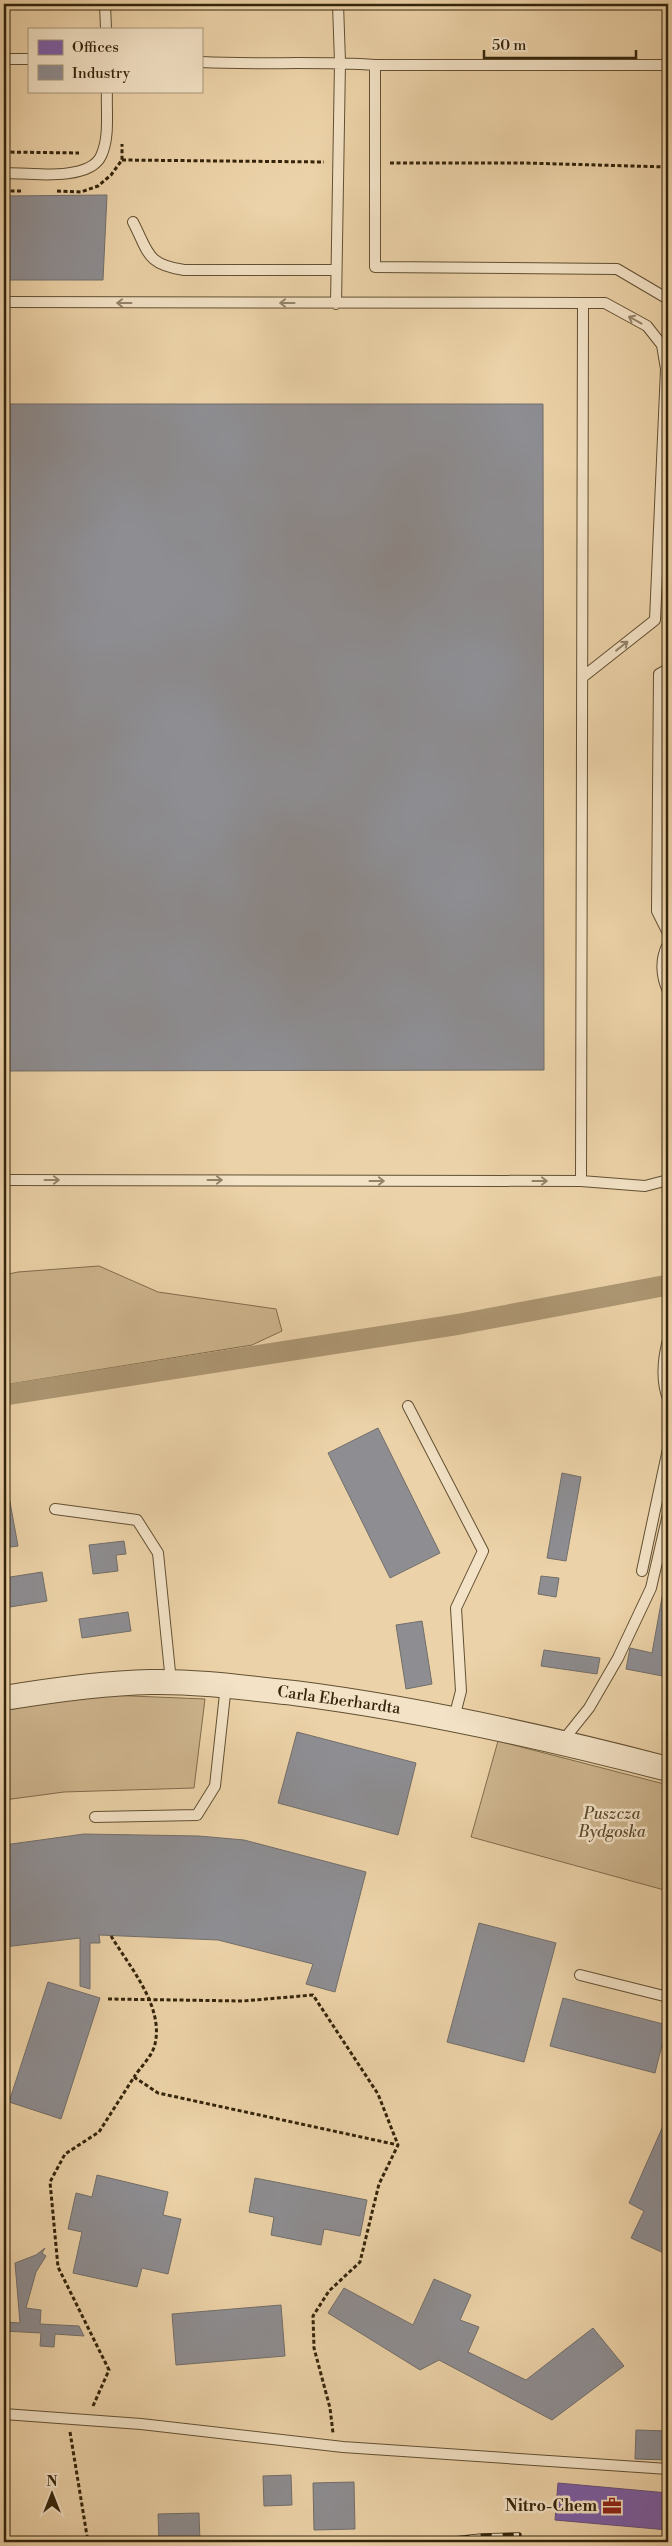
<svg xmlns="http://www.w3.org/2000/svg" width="672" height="2546" font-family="'Libre Bodoni',serif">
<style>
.green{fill:#cdb48d;stroke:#806c4c}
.offices{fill:#7b5ea7;stroke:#664d78}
.industry{fill:#8d8d92;stroke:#726e6a}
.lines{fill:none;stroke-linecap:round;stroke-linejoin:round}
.canal{stroke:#ad9773;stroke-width:21}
.service-casing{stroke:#625032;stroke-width:12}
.tertiary-casing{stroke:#625032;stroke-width:26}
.path{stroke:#34240b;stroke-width:3;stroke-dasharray:4 2.5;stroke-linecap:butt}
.service{stroke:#f3e2c6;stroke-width:10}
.tertiary{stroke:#f3e2c6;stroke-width:24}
.rail-casing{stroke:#34240b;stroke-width:5.5}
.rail{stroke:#f3e2c6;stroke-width:4;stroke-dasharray:11;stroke-linecap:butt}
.oneway{stroke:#948368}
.labels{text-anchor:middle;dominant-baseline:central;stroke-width:5;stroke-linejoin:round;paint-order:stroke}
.street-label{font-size:16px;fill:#34240b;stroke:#f3e2c6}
.park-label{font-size:16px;font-style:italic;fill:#5a482c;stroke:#f3e2c6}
.poi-label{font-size:16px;font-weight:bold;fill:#34240b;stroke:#f3e2c6;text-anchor:end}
</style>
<rect width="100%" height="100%" fill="#ecd2a8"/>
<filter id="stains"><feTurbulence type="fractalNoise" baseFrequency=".004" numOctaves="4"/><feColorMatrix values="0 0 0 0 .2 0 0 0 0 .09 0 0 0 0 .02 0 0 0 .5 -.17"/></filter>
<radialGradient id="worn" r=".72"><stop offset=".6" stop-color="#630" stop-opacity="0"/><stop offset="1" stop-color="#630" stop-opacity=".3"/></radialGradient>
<path class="green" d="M99,1266L158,1292L276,1309L282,1331L252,1345L4,1385V1275L18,1272Z
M83,1694L205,1699L194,1788L64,1792L4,1800V1711Z
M498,1741L668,1785V1891L471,1837Z"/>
<path class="offices" d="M558,2483L668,2493V2530L555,2520Z"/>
<path class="industry" d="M107,195L103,280H4V196Z
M4,404H543L544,1070L4,1071Z
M378,1428L440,1553L390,1578L328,1453Z
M562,1473L581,1477L566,1561L547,1558Z
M8,1491L18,1546L4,1548V1492Z
M124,1541L126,1554L116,1555L118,1571L93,1574L89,1545Z
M668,1547V1579L663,1578Z
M42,1572L47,1601L4,1608V1578Z
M541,1576L559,1578L556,1597L538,1594Z
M663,1592L668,1594V1677L626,1669L630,1648L652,1653Z
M128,1612L131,1631L82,1638L79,1619Z
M422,1621L432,1684L406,1689L396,1625Z
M544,1650L600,1658L597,1674L541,1666Z
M297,1732L416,1763L398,1835L278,1803Z
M84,1834L199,1836L244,1840L366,1872L335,1992L306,1984L313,1964L218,1940L99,1935L100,1943H90V1989L80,1986V1938L4,1947V1845Z
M479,1923L556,1943L524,2062L447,2042Z
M48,1982L100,1998L61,2119L9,2102Z
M563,1998L667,2025L655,2073L550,2046Z
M663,2126L668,2129V2255L631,2238L644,2211L629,2203Z
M97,2175L168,2192L163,2215L181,2219L168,2274L142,2268L137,2287L73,2273L82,2232L68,2229L76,2193L92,2197Z
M255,2178L367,2200L360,2236L324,2229L321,2245L271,2235L274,2217L249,2212Z
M45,2248L42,2253L46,2256L36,2272L26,2308L41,2310L40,2324L79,2326L84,2336L55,2334L54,2347L40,2346L41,2333L4,2331V2322L20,2323L15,2263L36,2255Z
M434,2279L471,2295L460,2320L479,2327L468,2352L526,2380L593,2328L624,2366L552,2420L439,2360L420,2370L328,2313L344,2288L413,2325Z
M281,2305L285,2356L176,2365L172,2314Z
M636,2430L668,2431V2460L635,2459Z
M291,2475L292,2505L264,2506L263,2476Z
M354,2482L355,2529L314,2530L313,2483Z
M199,2513L200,2542H159L158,2514Z"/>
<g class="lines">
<path class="canal" d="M4,1395L460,1324L668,1285"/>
<g class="service-casing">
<path id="service" d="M105,4L106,29
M4,59H29
M201,62C259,65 317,61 375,65H668
M375,65V267L617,269L668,299
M4,173C28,173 89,182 101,156C110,137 106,112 107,91
M133,222C149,253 146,264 184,270H336
M4,302L583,303L581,1181L4,1180
M583,303H605L647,326L662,345L666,369L655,620L584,676
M336,304L340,62L338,4
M668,669L659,674L657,911L668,933
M668,944C660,959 661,976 668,991
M581,1181L645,1186L668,1180
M668,1340C663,1359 661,1380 668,1399
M408,1406L483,1551L456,1608L461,1691L454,1718
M55,1509L137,1520L158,1553L171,1682
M642,1571L668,1449
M561,1743L589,1708L618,1658L651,1588L668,1514
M95,1817L197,1815L215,1786L226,1685
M580,1975L668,1997
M4,2414L141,2424L343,2447L668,2469"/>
</g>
<g class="tertiary-casing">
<path id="tertiary" d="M4,1698C53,1690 101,1683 150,1682C198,1681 246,1688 294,1693C420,1709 545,1737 668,1769"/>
</g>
<path class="path" d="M4,152L79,153
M122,160L324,162
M390,163H524L668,167
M4,191H23
M57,191L81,192L98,186L111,175L122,160V144
M111,1936C129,1966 164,2006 155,2044C153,2055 140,2068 134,2077
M108,1999L243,2001L313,1995L378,2094L398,2145L379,2184L360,2262L329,2291L313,2316L314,2348L330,2408L333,2433
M93,2406L109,2370L58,2267L50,2182L65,2154L99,2132L134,2077L158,2093L398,2145
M70,2432L88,2542"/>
<use href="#service" class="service"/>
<use href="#tertiary" class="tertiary"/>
<g class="rail-casing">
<path id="rail" d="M426,2542L482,2536L519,2535"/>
</g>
<use href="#rail" class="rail"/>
</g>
<defs><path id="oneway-shaft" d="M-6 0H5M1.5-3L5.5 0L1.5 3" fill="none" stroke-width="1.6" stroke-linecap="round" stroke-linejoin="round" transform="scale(1.25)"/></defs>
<g class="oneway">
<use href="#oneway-shaft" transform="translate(124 303) rotate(-180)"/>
<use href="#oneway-shaft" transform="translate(287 303) rotate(-180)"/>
<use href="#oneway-shaft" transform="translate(635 320) rotate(-151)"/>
<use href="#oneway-shaft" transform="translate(622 646) rotate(-38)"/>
<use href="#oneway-shaft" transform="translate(52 1180)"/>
<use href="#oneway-shaft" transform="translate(215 1180)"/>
<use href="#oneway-shaft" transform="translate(377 1181)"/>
<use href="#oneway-shaft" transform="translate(540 1181)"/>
</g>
<defs>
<g id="office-bare" transform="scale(1.5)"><path d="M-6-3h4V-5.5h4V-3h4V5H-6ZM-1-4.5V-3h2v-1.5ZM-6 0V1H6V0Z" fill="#8f2418" stroke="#f3e2c6" stroke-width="2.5" paint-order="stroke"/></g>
</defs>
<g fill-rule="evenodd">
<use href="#office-bare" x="612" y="2506"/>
</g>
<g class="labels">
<g class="street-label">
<text transform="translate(339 1700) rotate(8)">Carla Eberhardta</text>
</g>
<g class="park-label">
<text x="612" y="1814">Puszcza<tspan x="612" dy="18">Bydgoska</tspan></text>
</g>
<g class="poi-label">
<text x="597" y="2506">Nitro-Chem</text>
</g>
</g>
<rect width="672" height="2546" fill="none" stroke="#ecd2a8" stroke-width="20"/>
<rect x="5" y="5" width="662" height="2536" fill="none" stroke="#34240b" stroke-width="2.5"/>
<rect x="10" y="10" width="652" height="2526" fill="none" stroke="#34240b"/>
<rect x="28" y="28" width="175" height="65" fill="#f3e2c6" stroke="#a7967b"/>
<rect x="38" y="40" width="25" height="15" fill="#7b5ea7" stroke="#a7967b"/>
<text x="72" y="52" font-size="15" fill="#34240b">Offices</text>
<rect x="38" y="65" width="25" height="15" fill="#8d8d92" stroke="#a7967b"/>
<text x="72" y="78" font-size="15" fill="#34240b">Industry</text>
<g transform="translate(52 2494)" stroke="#f3e2c6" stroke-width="4" paint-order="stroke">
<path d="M0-4L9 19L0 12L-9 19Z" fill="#34240b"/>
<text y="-8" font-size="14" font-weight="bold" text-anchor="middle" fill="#34240b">N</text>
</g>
<path d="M484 50v8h152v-8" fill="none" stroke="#34240b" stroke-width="2.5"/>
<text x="492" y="50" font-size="15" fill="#34240b" stroke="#f3e2c6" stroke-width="4" paint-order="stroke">50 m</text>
<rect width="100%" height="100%" filter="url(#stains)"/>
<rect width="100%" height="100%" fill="url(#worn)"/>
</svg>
